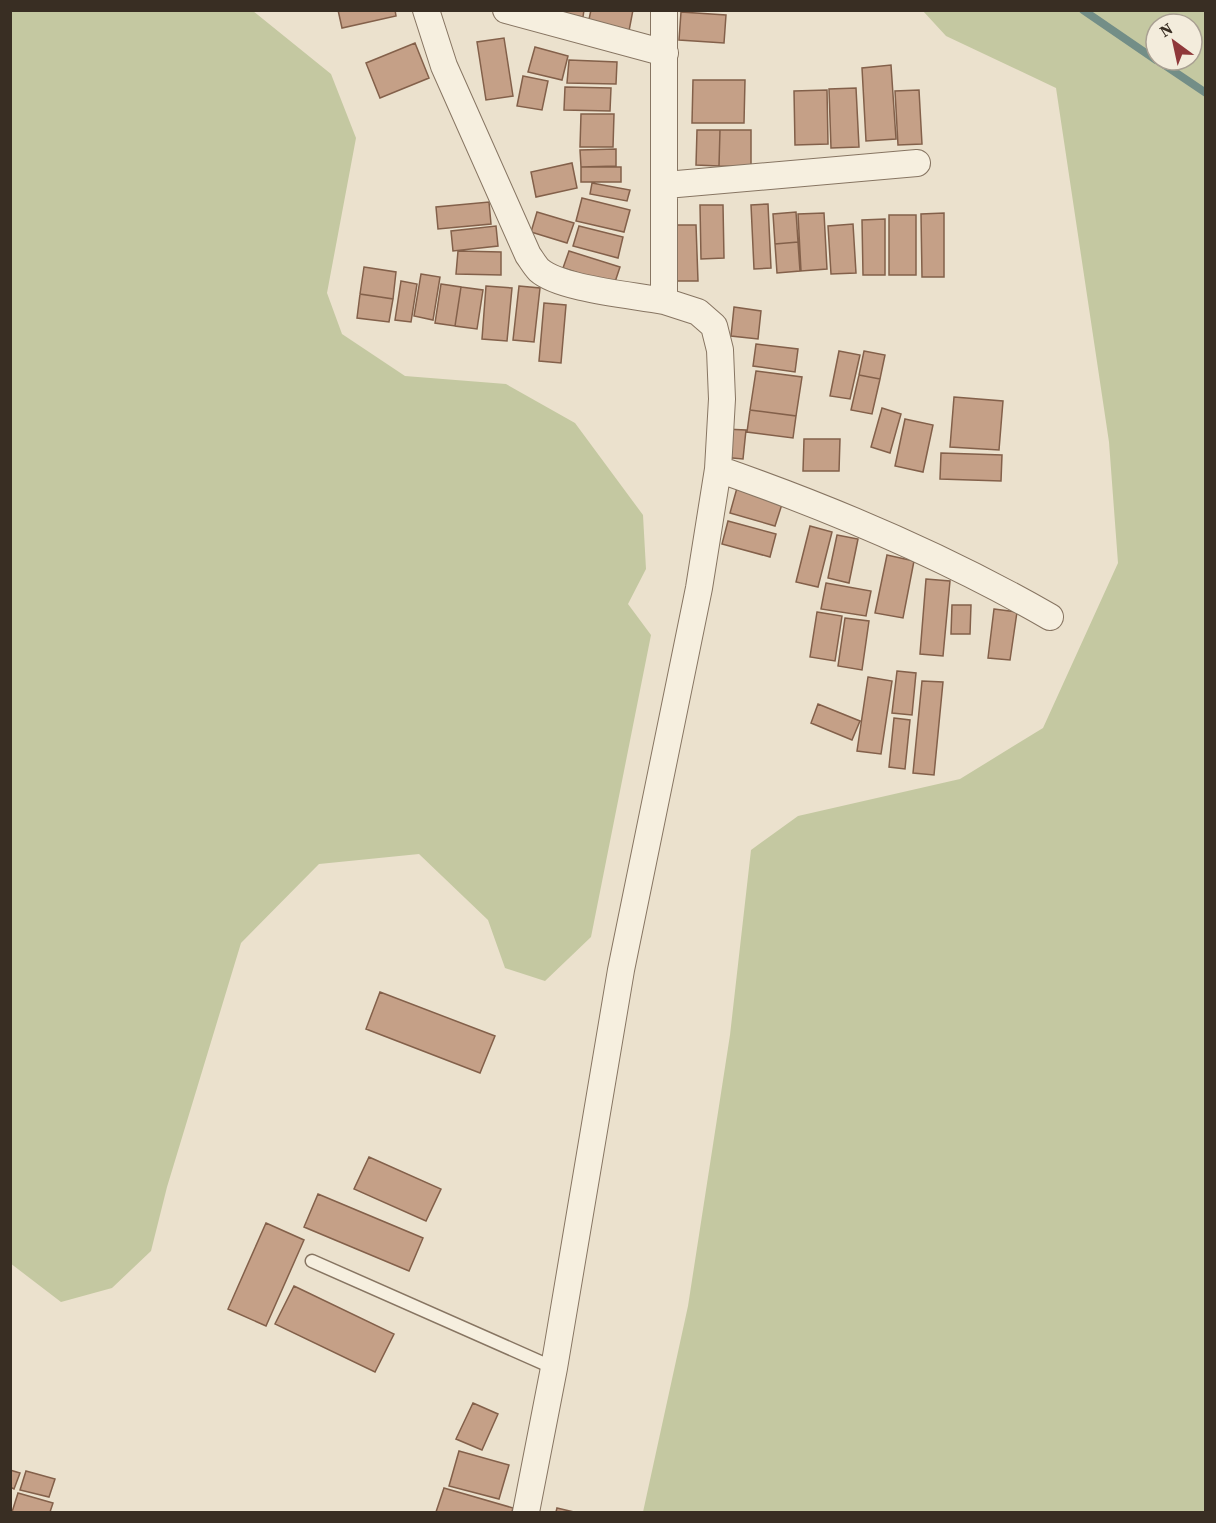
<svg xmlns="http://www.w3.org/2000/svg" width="1216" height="1523" font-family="'Source Serif 4',serif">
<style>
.green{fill:#c4c8a1;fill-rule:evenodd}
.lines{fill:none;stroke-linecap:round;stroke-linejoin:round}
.stream{stroke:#738e87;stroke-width:8}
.building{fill:#c5a087;stroke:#83604a;stroke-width:1.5}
.lane-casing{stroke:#877562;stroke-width:15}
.street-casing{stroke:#877562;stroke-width:28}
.lane{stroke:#f6efdf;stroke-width:12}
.street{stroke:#f6efdf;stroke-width:26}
</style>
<rect width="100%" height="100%" fill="#ebe1cd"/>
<path class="green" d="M10,11H253L331,74L356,138L327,293L342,334L405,376L506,384L575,423L643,515L646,569L628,604L651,635L591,937L545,981L505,968L488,920L419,854L319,864L241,943L167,1187L151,1251L112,1288L61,1302L10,1263Z
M923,11H1205V1512H643L688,1306L730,1035L751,850L798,816L960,779L1043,728L1118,563L1109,442L1056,88L946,36ZM1156,24H1192V60H1156Z"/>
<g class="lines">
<path class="stream" d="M1083,10L1156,60
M1157,60L1206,93"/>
</g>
<path class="building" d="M338,10H395L396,16L342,28Z
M539,10H584L583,17Z
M591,10H633L629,31L588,24Z
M681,12L726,15L724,43L679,40Z
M504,38L513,96L486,100L477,42Z
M415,43L429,78L380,98L366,63Z
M535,47L568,56L562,80L528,72Z
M569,60L617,62L616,84L567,83Z
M891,65L896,139L866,141L862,68Z
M523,76L548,81L542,110L517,106Z
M693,80H745L744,123H692Z
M565,87L611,88L610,111L564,110Z
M856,88L859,147L831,148L829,89Z
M827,90L828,144L795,145L794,91Z
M919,90L922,144L898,145L895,91Z
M581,114H614L613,147H580Z
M697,130H720L719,166L696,165Z
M720,130H751V167L719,166Z
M616,149V166L581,167L580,150Z
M572,163L577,188L536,197L531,172Z
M581,167H621V182H581Z
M592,183L630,190L627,201L590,194Z
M582,198L630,210L624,232L576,221Z
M489,202L491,224L438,229L436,207Z
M768,204L771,268L754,269L751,205Z
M700,205H723L724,258L701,259Z
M537,212L574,223L567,243L531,232Z
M796,212L798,242L775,244L773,214Z
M824,213L827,269L801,271L798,214Z
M944,213V277H922L921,214Z
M889,215H916V275H889Z
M885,219V275H863L862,220Z
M853,224L856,273L831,274L828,226Z
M671,225H696L698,281H672Z
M496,226L498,246L453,251L451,231Z
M579,226L623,237L618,258L573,246Z
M798,242L800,271L777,273L775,244Z
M458,251L501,252V275L456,274Z
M569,251L620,267L614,285L563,268Z
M364,267L396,272L393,299L360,294Z
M421,274L440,277L433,320L414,316Z
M401,281L417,284L411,322L395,320Z
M441,284L461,287L455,326L435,323Z
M486,286L512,288L507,341L482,339Z
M519,286L540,288L534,342L513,340Z
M461,287L483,290L477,329L455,326Z
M360,294L393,299L389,322L357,318Z
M544,303L566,305L561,363L539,361Z
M734,307L761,311L758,339L731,336Z
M756,344L798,349L795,372L753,366Z
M839,351L860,355L850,399L830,396Z
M864,351L885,355L880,379L859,375Z
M756,371L802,377L796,416L750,410Z
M859,375L880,379L872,414L851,410Z
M954,397L1003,401L999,450L950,447Z
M882,408L901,414L890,453L871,447Z
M750,410L796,416L793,438L747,432Z
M905,419L933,425L923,472L895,466Z
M724,429L746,430L743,459L722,457Z
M804,439H840L839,471H803Z
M941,453L1002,455L1001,481L940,479Z
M737,488L783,501L775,526L730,513Z
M728,521L776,534L770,557L722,544Z
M810,526L832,532L818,587L796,582Z
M837,535L858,539L849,583L828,578Z
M887,555L914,561L903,618L875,613Z
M926,579L950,581L943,656L920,654Z
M826,583L871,591L866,616L821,609Z
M952,605H971L970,634H951Z
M994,609L1017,612L1010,660L988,658Z
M817,612L842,616L835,661L810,657Z
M845,618L869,621L862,670L838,666Z
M897,671L916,673L912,715L892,713Z
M868,677L892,681L881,754L857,751Z
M922,681L943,682L934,775L913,773Z
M818,704L860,721L852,740L811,723Z
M894,718L910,720L905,769L889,767Z
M380,992L495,1036L480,1073L366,1029Z
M369,1157L441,1189L426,1221L354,1189Z
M318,1194L423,1238L409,1271L304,1227Z
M266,1223L304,1240L266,1326L228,1309Z
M294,1286L394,1334L375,1372L275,1324Z
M473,1403L498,1414L482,1450L456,1439Z
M459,1451L509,1465L499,1499L449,1486Z
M10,1470L20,1473L14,1489L10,1487Z
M26,1471L55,1479L49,1497L20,1490Z
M444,1488L513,1508L512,1512H436Z
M18,1493L53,1503L50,1512H12Z
M557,1508L574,1512H556Z"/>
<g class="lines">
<g class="lane-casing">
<path id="lane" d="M312,1261L554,1368"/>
</g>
<g class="street-casing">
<path id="street" d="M426,10L444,66L528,255C531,259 535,266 539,270C560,289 634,295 664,301
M506,10L665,53
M666,185L917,163
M718,469C833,509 944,556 1050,617
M526,1512L554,1368L621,970L699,588L718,469L722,399L720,350L714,326L698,312L664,301V10"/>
</g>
<use href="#lane" class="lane"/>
<use href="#street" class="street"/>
</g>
<rect width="1216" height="1523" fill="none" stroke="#392e23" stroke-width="24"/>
<g transform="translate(1174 42) rotate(327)"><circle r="28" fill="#f3ecdc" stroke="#a9a092" stroke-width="1.5"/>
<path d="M0-4.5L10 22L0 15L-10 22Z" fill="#8f383a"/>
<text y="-9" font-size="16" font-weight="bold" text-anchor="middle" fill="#392e23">N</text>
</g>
</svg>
